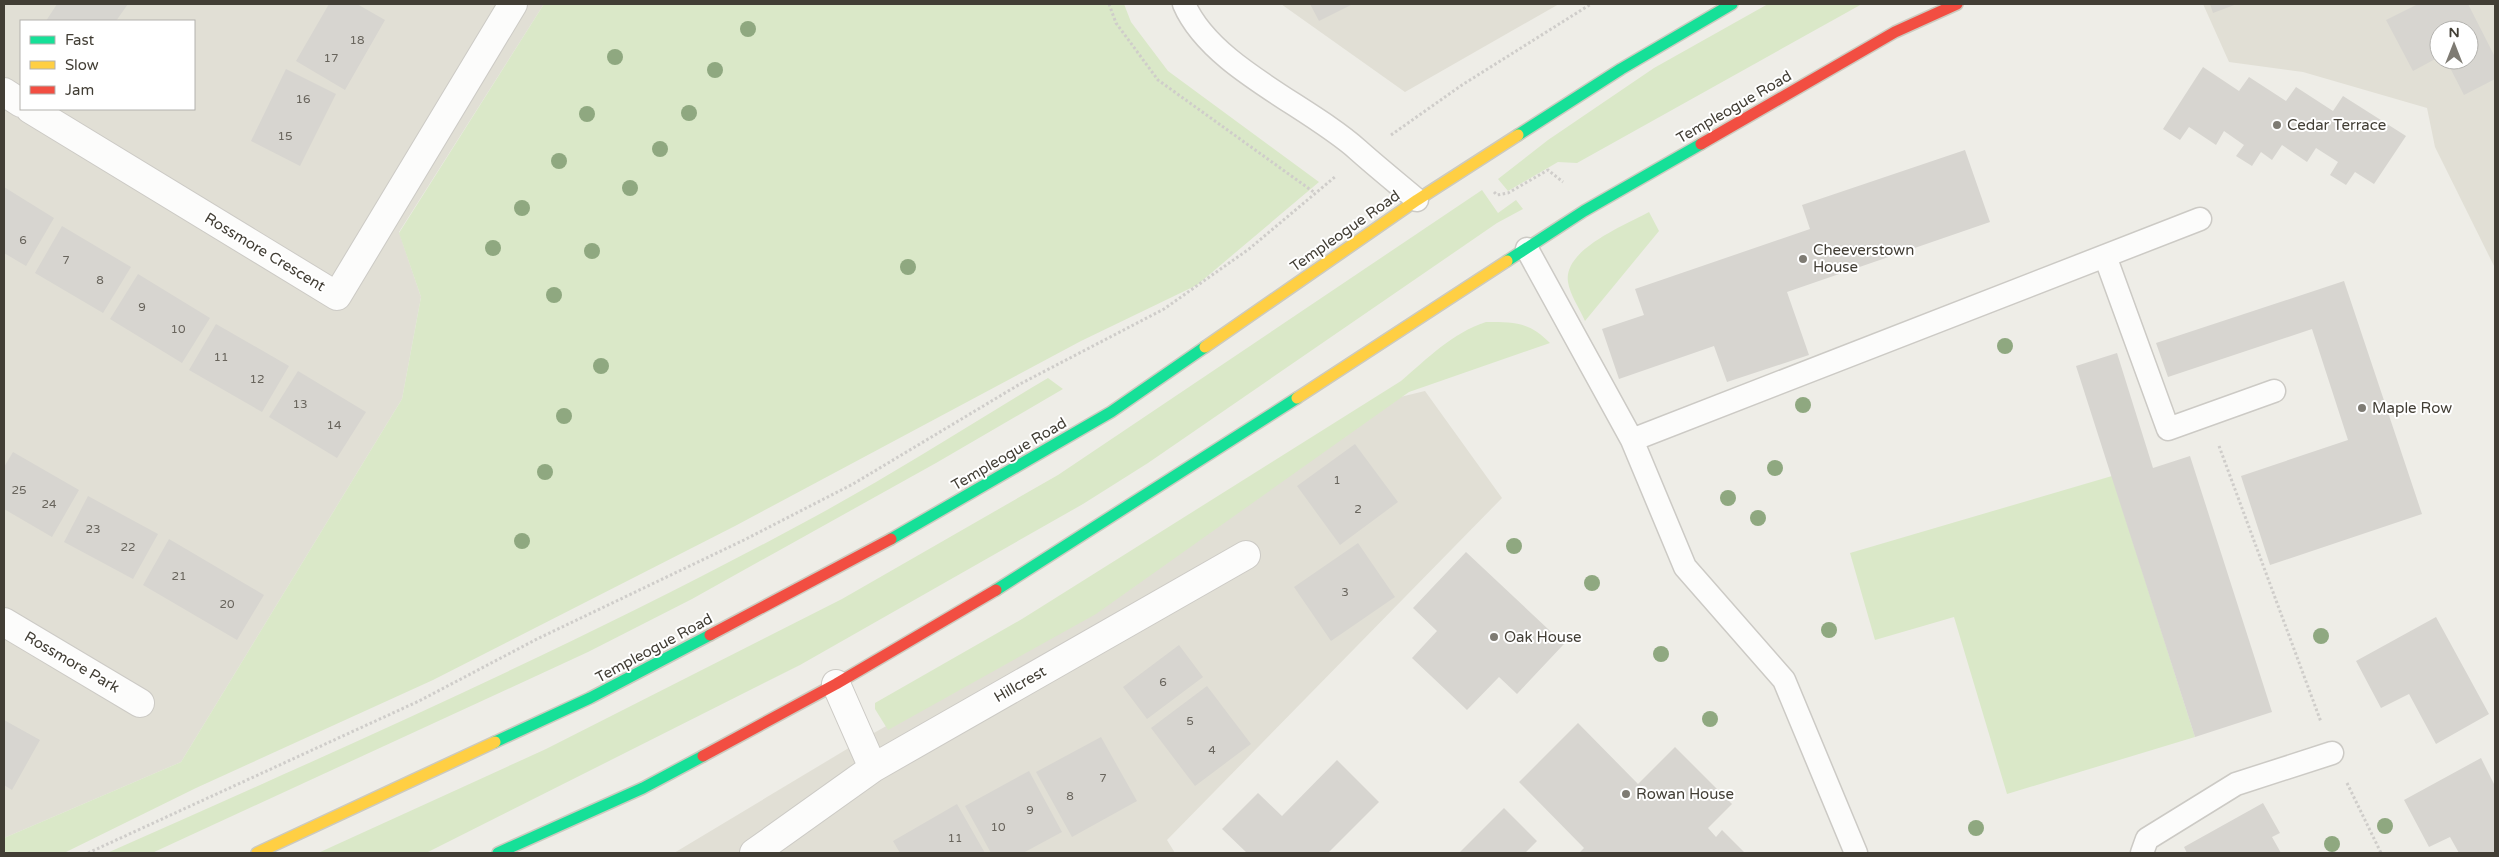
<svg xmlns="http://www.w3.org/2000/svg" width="2499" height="857" font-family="'Varela Round',sans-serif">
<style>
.residential{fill:#e1dfd5;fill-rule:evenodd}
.green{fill:#dae8c8}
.building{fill:#d7d5d0}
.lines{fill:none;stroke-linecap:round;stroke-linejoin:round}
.lane-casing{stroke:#cccac5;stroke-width:25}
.street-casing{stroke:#cccac5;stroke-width:30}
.fast-casing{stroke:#cccabf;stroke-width:14}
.slow-casing{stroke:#cccabf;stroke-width:14}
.jam-casing{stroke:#cccabf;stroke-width:14}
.path{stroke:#cfcdca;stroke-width:3;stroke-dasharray:2.5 2.5;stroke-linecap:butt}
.lane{stroke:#fcfcfb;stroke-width:22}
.street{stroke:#fcfcfb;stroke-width:28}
.fast{stroke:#16e098;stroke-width:11}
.slow{stroke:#ffcf43;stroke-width:11}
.jam{stroke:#f24e42;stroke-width:11}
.tree{fill:#8fa880}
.poi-dot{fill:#7e7b73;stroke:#fff;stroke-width:2}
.labels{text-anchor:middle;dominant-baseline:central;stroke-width:4;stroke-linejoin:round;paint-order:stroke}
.number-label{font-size:12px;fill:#68645c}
.street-label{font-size:15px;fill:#423e35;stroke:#fff}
.poi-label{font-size:15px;fill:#423e35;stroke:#fff;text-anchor:start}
</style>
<rect width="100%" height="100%" fill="#eeede7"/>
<path class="residential" d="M4,4H544L399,232L421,297L402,399L181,762L4,838ZM21,21H194V109H21Z
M1281,4H1559L1405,92Z
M2203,4H2495V268L2435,147L2427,108L2303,72L2229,62ZM2439,30H2469V60H2439Z
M1425,391L1502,498L1167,840L1175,853H674L872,734L1093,611L1396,398Z"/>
<path class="green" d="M544,4H1124L1131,22L1168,71L1319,182L1197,285L1081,341L735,526L433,680L196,788L64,853H4V838L181,762L402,399L421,297L399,233Z
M1768,4H1862L1577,163L1558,162L1508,191L1498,179L1548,140L1654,68Z
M1482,190L1498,213L1516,200L1523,209L1497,223L1148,463L1083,504L800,665L426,853H318L546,749L842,599L1058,475Z
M1649,212L1659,231L1585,321C1580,309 1570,295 1568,282C1563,249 1626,225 1649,212Z
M1486,322C1515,322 1529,322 1550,343L1409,392L1096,614L888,730L875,709V703L1022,619L1401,381C1428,358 1452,333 1486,322Z
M1048,378L1063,389L936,463L692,599L588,652L152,853H107C346,747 586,641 816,516C895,473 971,424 1048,378Z
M2112,476L2195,737L2007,794L1954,617L1875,640L1850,553Z"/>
<path class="building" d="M57,4H128L116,21H46Z
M329,4H357L385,20L345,90L296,61Z
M1310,4H1353L1319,21Z
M2210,4H2237L2213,13Z
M2418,4H2468L2495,57V79L2464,95L2446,60H2469V30H2439V57L2413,71L2386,20Z
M2203,67L2239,91L2249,77L2286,101L2296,87L2333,111L2343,96L2406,136L2374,184L2355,172L2346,185L2330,175L2338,162L2316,148L2307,162L2282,145L2272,160L2261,152L2252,166L2236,156L2244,145L2224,131L2216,145L2189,127L2180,140L2163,129Z
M286,69L336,94L300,166L251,141Z
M1965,150L1990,222L1787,292L1809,355L1727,382L1714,346L1619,379L1602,329L1644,315L1635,289L1810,229L1802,205Z
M4,187L54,218L26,266L4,253Z
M62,226L131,267L103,313L35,273Z
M138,274L210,318L182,363L110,319Z
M2344,281L2422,514L2270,565L2241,476L2348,440L2312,329L2168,377L2156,343Z
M216,324L289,366L262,412L189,370Z
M2117,353L2153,468L2190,456L2272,712L2195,737L2076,366Z
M298,371L366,412L337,458L269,417Z
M1355,444L1398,502L1340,545L1297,486Z
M13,452L79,490L52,537L4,509V467Z
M88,496L158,534L133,579L64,542Z
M169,539L264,595L237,640L143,585Z
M1358,543L1395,597L1331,641L1294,587Z
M1466,552L1564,644L1517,694L1499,677L1467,710L1412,658L1437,631L1413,608Z
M2436,617L2489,714L2436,744L2409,694L2381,708L2356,661Z
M1179,645L1203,677L1147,719L1123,687Z
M1207,686L1251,744L1195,786L1151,728Z
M4,720L40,740L12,790L4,785Z
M1578,723L1638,784L1675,747L1732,804L1708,828L1716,837L1722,830L1744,852L1579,853L1584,848L1519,782Z
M1101,737L1137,801L1072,837L1036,772Z
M2481,758L2495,786V853H2459L2450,837L2429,847L2404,800Z
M1337,760L1379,802L1328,853H1247L1222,829L1258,793L1282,816Z
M1029,771L1062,832L1023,853H991L965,806Z
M2263,803L2280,833L2272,837L2281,853H2187L2184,847Z
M957,804L985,853H900L893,841Z
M1504,808L1537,841L1525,853H1459Z"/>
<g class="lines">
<g class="lane-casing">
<path id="lane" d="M1184,4C1211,67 1308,105 1358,150C1377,167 1397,183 1417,200
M1527,249L1632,440L1685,567L1784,680L1856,853
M2105,256L2168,429L2274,391
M1632,440L2200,219
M2142,853L2147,839L2236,784L2332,753"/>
</g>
<g class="street-casing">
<path id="street" d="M4,92L21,103
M30,109L337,296L513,4
M4,622L140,703
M836,684L873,768
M754,853L873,768L1246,555"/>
</g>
<g class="fast-casing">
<path id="fast" d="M1518,135L1621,69L1732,4
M1507,261L1584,211L1701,144
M891,539L1111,412L1205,347
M996,590L1297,398
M495,742L590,698L710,635
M498,853L643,788L703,756"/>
</g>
<g class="slow-casing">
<path id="slow" d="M1205,347L1417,200L1518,135
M1297,398L1507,261
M257,853L495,742"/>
</g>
<g class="jam-casing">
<path id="jam" d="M1701,144L1895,32L1957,4
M710,635L891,539
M703,756L836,684L996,590"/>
</g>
<path class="path" d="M1109,4L1116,23L1158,80L1315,193
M1391,135L1462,85L1591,4
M1494,192L1497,195L1508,193L1548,170L1563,182
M2219,446L2321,722
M2347,783L2381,853
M88,853L419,701L537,639L744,540L853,484L1020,384L1164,309L1249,249L1336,176"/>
<use href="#lane" class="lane"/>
<use href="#street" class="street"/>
<use href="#fast" class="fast"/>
<use href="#slow" class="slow"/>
<use href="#jam" class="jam"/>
</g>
<g class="tree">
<circle cx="748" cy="29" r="8"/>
<circle cx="615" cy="57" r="8"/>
<circle cx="715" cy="70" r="8"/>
<circle cx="689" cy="113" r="8"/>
<circle cx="587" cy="114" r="8"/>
<circle cx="660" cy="149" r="8"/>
<circle cx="559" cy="161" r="8"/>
<circle cx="630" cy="188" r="8"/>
<circle cx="522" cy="208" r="8"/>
<circle cx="493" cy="248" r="8"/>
<circle cx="592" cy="251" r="8"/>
<circle cx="908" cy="267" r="8"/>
<circle cx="554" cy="295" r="8"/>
<circle cx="2005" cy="346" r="8"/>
<circle cx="601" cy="366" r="8"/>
<circle cx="1803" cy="405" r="8"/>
<circle cx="564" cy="416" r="8"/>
<circle cx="1775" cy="468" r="8"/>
<circle cx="545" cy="472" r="8"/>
<circle cx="1728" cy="498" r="8"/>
<circle cx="1758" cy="518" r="8"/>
<circle cx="522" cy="541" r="8"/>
<circle cx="1514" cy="546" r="8"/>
<circle cx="1592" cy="583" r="8"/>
<circle cx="1829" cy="630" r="8"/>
<circle cx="2321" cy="636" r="8"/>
<circle cx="1661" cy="654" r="8"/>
<circle cx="1710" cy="719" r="8"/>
<circle cx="2385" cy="826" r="8"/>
<circle cx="1976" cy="828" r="8"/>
<circle cx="2332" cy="844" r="8"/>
</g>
<g class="poi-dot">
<circle cx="2277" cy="125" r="5"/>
<circle cx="1803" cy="259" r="5"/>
<circle cx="2362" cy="408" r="5"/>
<circle cx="1494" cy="637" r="5"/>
<circle cx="1626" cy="794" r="5"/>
</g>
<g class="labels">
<g class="number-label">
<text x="357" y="40">18</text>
<text x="331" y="58">17</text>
<text x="303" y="99">16</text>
<text x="285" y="136">15</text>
<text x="23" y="240">6</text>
<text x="66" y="260">7</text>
<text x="100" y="280">8</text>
<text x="142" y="307">9</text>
<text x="178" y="329">10</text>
<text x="221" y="357">11</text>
<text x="257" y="379">12</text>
<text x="300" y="404">13</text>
<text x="334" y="425">14</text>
<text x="1337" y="480">1</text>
<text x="19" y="490">25</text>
<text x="49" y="504">24</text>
<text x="1358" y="509">2</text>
<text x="93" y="529">23</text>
<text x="128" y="547">22</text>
<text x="179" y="576">21</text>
<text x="1345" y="592">3</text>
<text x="227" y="604">20</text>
<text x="1163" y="682">6</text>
<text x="1190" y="721">5</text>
<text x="1212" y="750">4</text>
<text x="1103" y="778">7</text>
<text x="1070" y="796">8</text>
<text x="1030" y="810">9</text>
<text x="998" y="827">10</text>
<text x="955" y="838">11</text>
</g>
<g class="street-label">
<text transform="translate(1734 107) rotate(-30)">Templeogue Road</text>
<text transform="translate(1345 231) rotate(-35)">Templeogue Road</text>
<text transform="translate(265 252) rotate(31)">Rossmore Crescent</text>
<text transform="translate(1009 454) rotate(-30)">Templeogue Road</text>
<text transform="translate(654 648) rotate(-28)">Templeogue Road</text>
<text transform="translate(72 662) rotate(30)">Rossmore Park</text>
<text transform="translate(1020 684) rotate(-30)">Hillcrest</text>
</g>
<g class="poi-label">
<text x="2287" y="125">Cedar Terrace</text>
<text x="1813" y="250">Cheeverstown<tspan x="1813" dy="17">House</tspan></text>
<text x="2372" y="408">Maple Row</text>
<text x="1504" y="637">Oak House</text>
<text x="1636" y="794">Rowan House</text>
</g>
</g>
<rect width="2499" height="857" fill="none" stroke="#423e35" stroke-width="10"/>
<rect x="20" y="20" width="175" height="90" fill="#ffffff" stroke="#b3b2ae"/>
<rect x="30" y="36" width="25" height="8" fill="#16e098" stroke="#b3b2ae"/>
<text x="65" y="45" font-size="15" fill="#423e35">Fast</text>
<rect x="30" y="61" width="25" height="8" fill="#ffcf43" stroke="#b3b2ae"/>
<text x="65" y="70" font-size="15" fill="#423e35">Slow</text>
<rect x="30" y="86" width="25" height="8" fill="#f24e42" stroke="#b3b2ae"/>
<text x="65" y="95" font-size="15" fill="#423e35">Jam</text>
<g transform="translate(2454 45)"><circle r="24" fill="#ffffff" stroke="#b3b2ae"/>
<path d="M0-4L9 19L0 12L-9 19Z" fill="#7e7b73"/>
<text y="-8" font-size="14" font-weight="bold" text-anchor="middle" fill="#423e35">N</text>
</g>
</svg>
